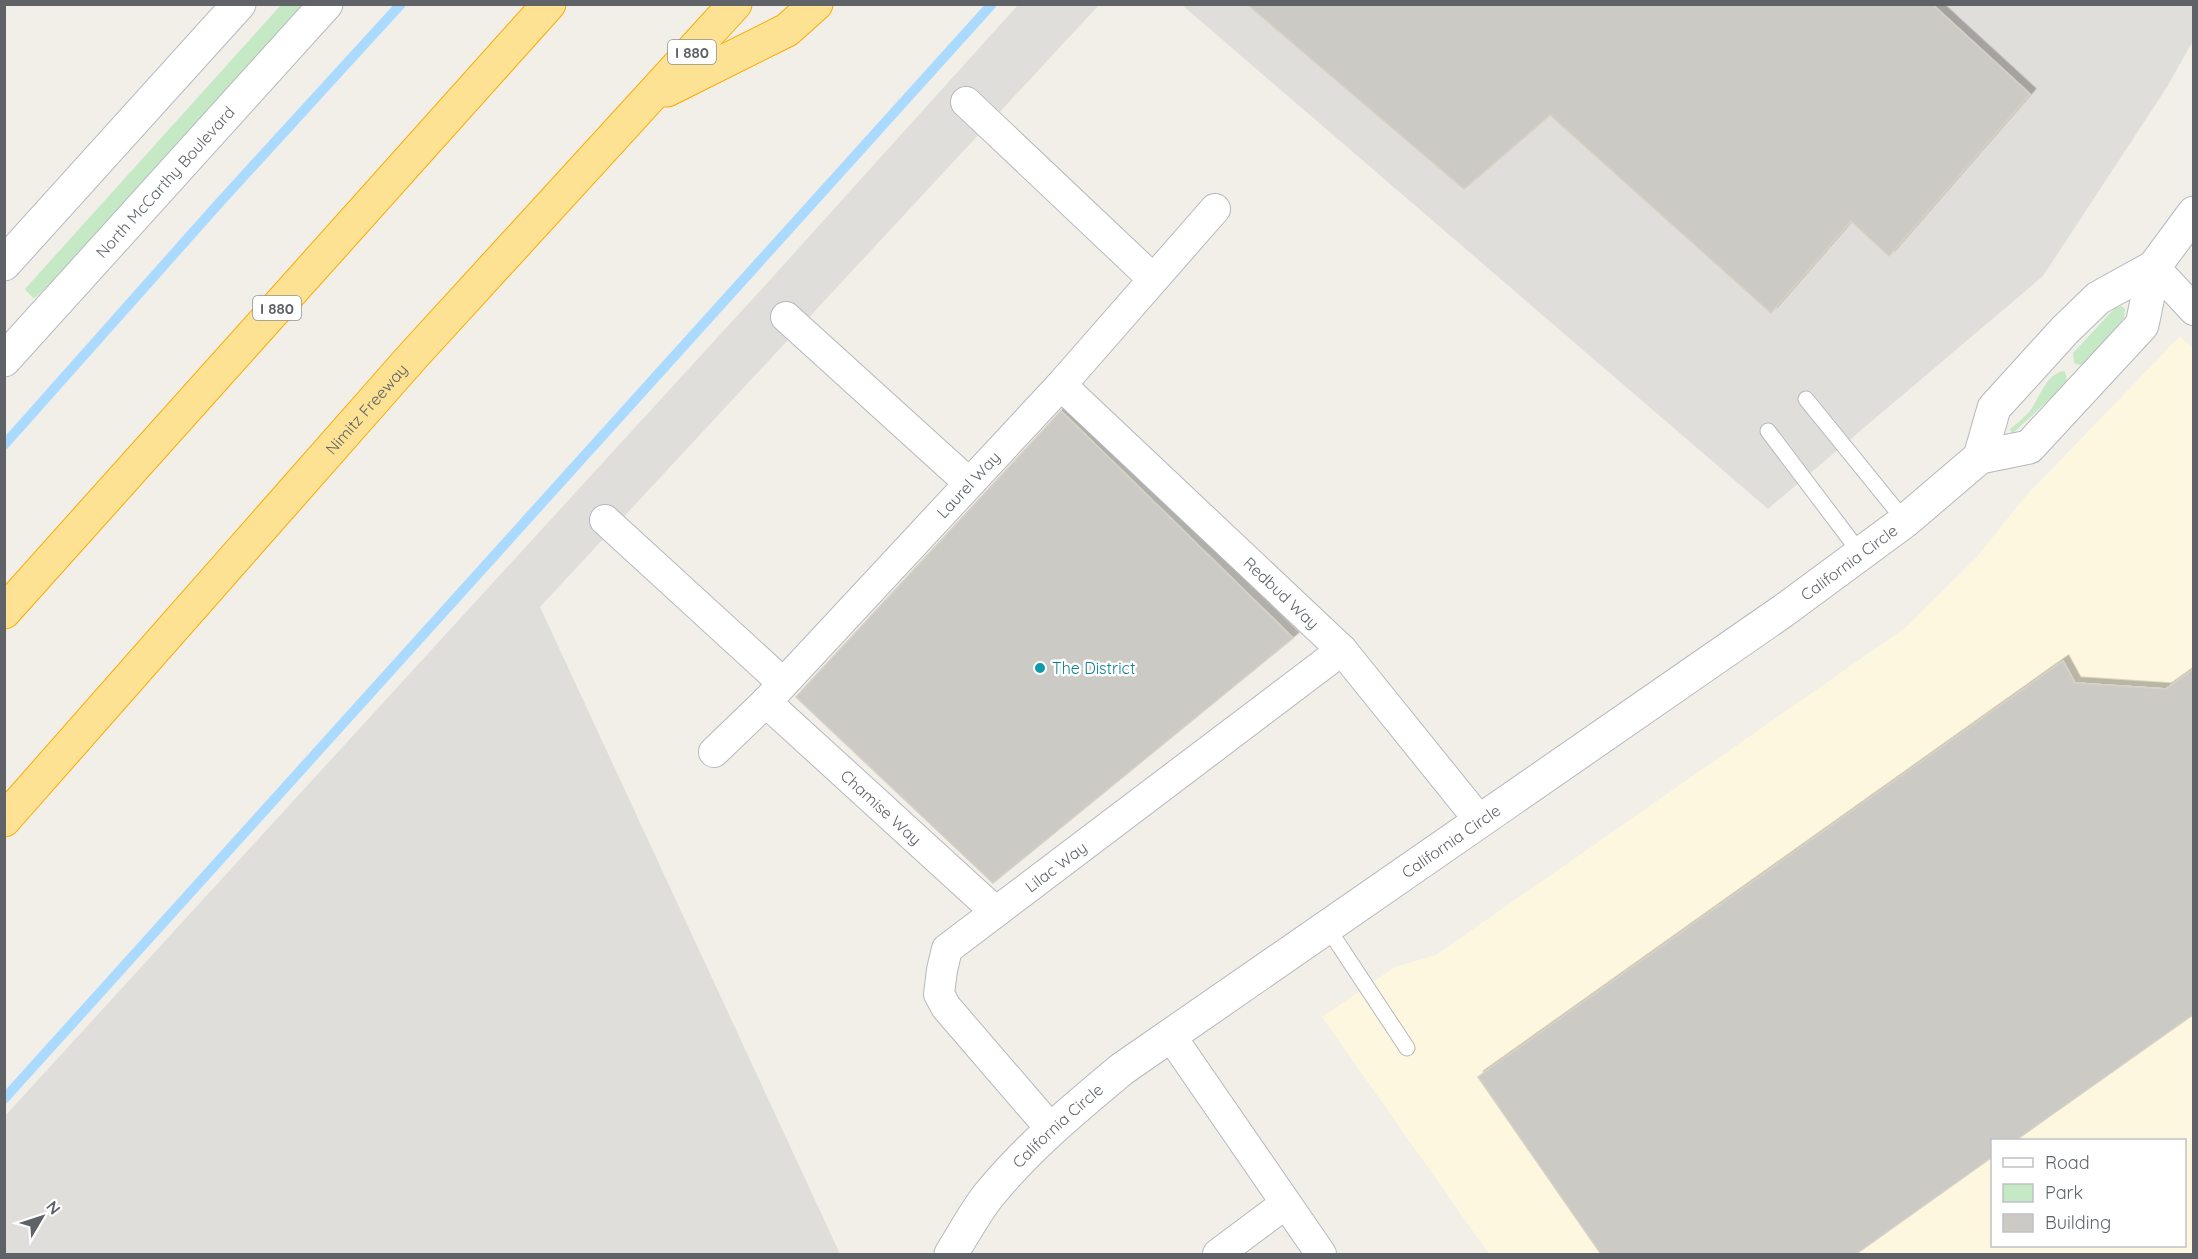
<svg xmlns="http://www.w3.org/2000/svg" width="2198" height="1259" font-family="Quicksand,sans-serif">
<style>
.commercial{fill:#fef7e0;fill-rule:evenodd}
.industrial{fill:#e0deda}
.green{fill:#c5e8c5}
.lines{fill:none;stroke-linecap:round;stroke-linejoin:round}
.stream{stroke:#aadaff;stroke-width:10}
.building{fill:#cccac5;stroke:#d6d1c6;stroke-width:1.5;filter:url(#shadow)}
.service-casing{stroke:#b5b8bc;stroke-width:17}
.minor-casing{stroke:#b5b8bc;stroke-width:32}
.tertiary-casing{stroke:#b5b8bc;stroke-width:35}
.secondary-casing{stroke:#b6babf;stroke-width:35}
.motorway-casing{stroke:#f9ab00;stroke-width:35}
.service{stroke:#fff;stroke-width:15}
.minor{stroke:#fff;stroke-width:30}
.tertiary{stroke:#fff;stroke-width:33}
.secondary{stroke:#fff;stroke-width:33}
.motorway{stroke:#fde293;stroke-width:33}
.culture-dot{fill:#0f9aa8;stroke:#fff;stroke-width:2}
.labels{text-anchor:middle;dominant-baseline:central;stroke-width:5;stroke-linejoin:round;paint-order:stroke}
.shield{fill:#fff;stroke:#8f9295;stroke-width:1.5}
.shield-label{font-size:15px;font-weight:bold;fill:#5f6368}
.street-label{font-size:16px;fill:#5f6368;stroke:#fff}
.culture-label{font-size:16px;fill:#0d838f;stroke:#fff;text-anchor:start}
</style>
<defs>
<filter id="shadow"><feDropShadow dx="5.5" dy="-5.5" stdDeviation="0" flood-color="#0004"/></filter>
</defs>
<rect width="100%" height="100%" fill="#f1efe8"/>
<path class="commercial" d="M2180,336L2193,348V1254H1489L1322,1017L1395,967L1436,955L1905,628L1976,558L2024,498ZM1992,1140H2184V1246H1992Z"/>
<path class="industrial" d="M2193,4L2194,39L2167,87L2043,276L1768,509L1182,5Z
M1018,5H1099L540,607L840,1254H5L4,1117L769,281Z"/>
<path class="green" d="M281,5H310L74,261L36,297L33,298L25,289Z
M2121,306L2125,309L2124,318L2085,363L2080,365L2074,363L2073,353L2115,308Z
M2063,371L2065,372L2067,380L2056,393L2012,434L2010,429C2017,424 2023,418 2029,412C2039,400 2045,375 2063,371Z"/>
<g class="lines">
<path class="stream" d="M4,445L220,202L401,4
M4,1099L992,4"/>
</g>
<path class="building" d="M1247,4H1932L2030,94L1889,256L1851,221L1771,313L1550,115L1464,189Z
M1061,411L1293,638L993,883L796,697Z
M2063,661L2075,683L2166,689L2194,669V1014L2016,1140H1992V1157L1856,1254H1601L1478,1077Z"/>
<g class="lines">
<g class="service-casing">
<path id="service" d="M1806,399L1905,521
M1768,431L1861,554
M1327,927L1407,1048"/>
</g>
<g class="minor-casing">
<g id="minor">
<path d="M966,102L1153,279"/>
<path d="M2154,267L2194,310"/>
<path d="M786,317L969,483"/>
<path id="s1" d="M1061,385L1342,650L1480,821"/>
<path d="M605,520L783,683"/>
<path id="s2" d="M766,702L996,912"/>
<path id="s3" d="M714,752L766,702L1061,385L1215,209"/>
<path d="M1170,1035L1321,1254"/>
<path id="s4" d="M1051,1129L946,1007L939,994L942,970L947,949L1342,650"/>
<path d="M1218,1254L1285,1204"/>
</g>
</g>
<g class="tertiary-casing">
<g id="tertiary">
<path d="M1980,457L1994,408L2065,330L2098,298L2154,267L2194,213"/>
<path id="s5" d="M951,1254C963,1235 974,1214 988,1196C1027,1148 1074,1109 1122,1069L1783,611L1905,521L1980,457L2029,447L2142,325L2154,267"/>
</g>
</g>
<g class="secondary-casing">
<g id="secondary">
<path d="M4,264L239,4"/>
<path id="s6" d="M4,360L326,4"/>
</g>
</g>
<g class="motorway-casing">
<g id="motorway">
<path d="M667,90L787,30L816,4"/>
<path d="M4,612L549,4"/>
<path id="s7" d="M4,820L412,357L735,4"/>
</g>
</g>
<use href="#service" class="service"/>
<use href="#minor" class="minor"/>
<use href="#tertiary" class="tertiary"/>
<use href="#secondary" class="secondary"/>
<use href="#motorway" class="motorway"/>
</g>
<circle class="culture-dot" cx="1040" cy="668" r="6"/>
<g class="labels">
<g class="shield">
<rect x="668" y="40" width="48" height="24" rx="4.5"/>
<rect x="253" y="296" width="48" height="24" rx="4.5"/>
</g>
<g class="shield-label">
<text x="692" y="52">I 880</text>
<text x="277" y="308">I 880</text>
</g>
<g class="street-label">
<text stroke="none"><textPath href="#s6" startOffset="240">North McCarthy Boulevard</textPath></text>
<text stroke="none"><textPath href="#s7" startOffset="548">Nimitz Freeway</textPath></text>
<text stroke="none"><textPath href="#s3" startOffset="369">Laurel Way</textPath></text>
<text stroke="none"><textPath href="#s5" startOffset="1140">California Circle</textPath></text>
<text stroke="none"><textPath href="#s1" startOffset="303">Redbud Way</textPath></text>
<text stroke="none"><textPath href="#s2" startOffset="156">Chamise Way</textPath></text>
<text stroke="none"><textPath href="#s5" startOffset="654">California Circle</textPath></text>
<text stroke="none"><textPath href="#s4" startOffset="358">Lilac Way</textPath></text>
<text stroke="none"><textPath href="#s5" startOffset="168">California Circle</textPath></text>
</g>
<g class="culture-label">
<text x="1052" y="668">The District</text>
</g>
</g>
<rect width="2198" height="1259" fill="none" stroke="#5f6368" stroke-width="12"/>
<rect x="1991" y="1139" width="195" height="108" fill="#ffffff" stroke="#bfc1c3" stroke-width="1.5"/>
<rect x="2003" y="1158" width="30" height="9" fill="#ffffff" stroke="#bfc1c3" stroke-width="1.5"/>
<text x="2045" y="1169" font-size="18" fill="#5f6368">Road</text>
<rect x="2003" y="1184" width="30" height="18" fill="#c5e8c5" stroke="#bfc1c3" stroke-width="1.5"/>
<text x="2045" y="1199" font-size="18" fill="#5f6368">Park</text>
<rect x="2003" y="1214" width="30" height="18" fill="#cccac5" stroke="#bfc1c3" stroke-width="1.5"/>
<text x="2045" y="1229" font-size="18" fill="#5f6368">Building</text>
<g transform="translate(42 1217) rotate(51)" stroke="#ffffff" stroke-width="4.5" paint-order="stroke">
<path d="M0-4.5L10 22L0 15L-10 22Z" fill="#5f6368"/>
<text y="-9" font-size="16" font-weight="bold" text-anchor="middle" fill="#5f6368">N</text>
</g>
</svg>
